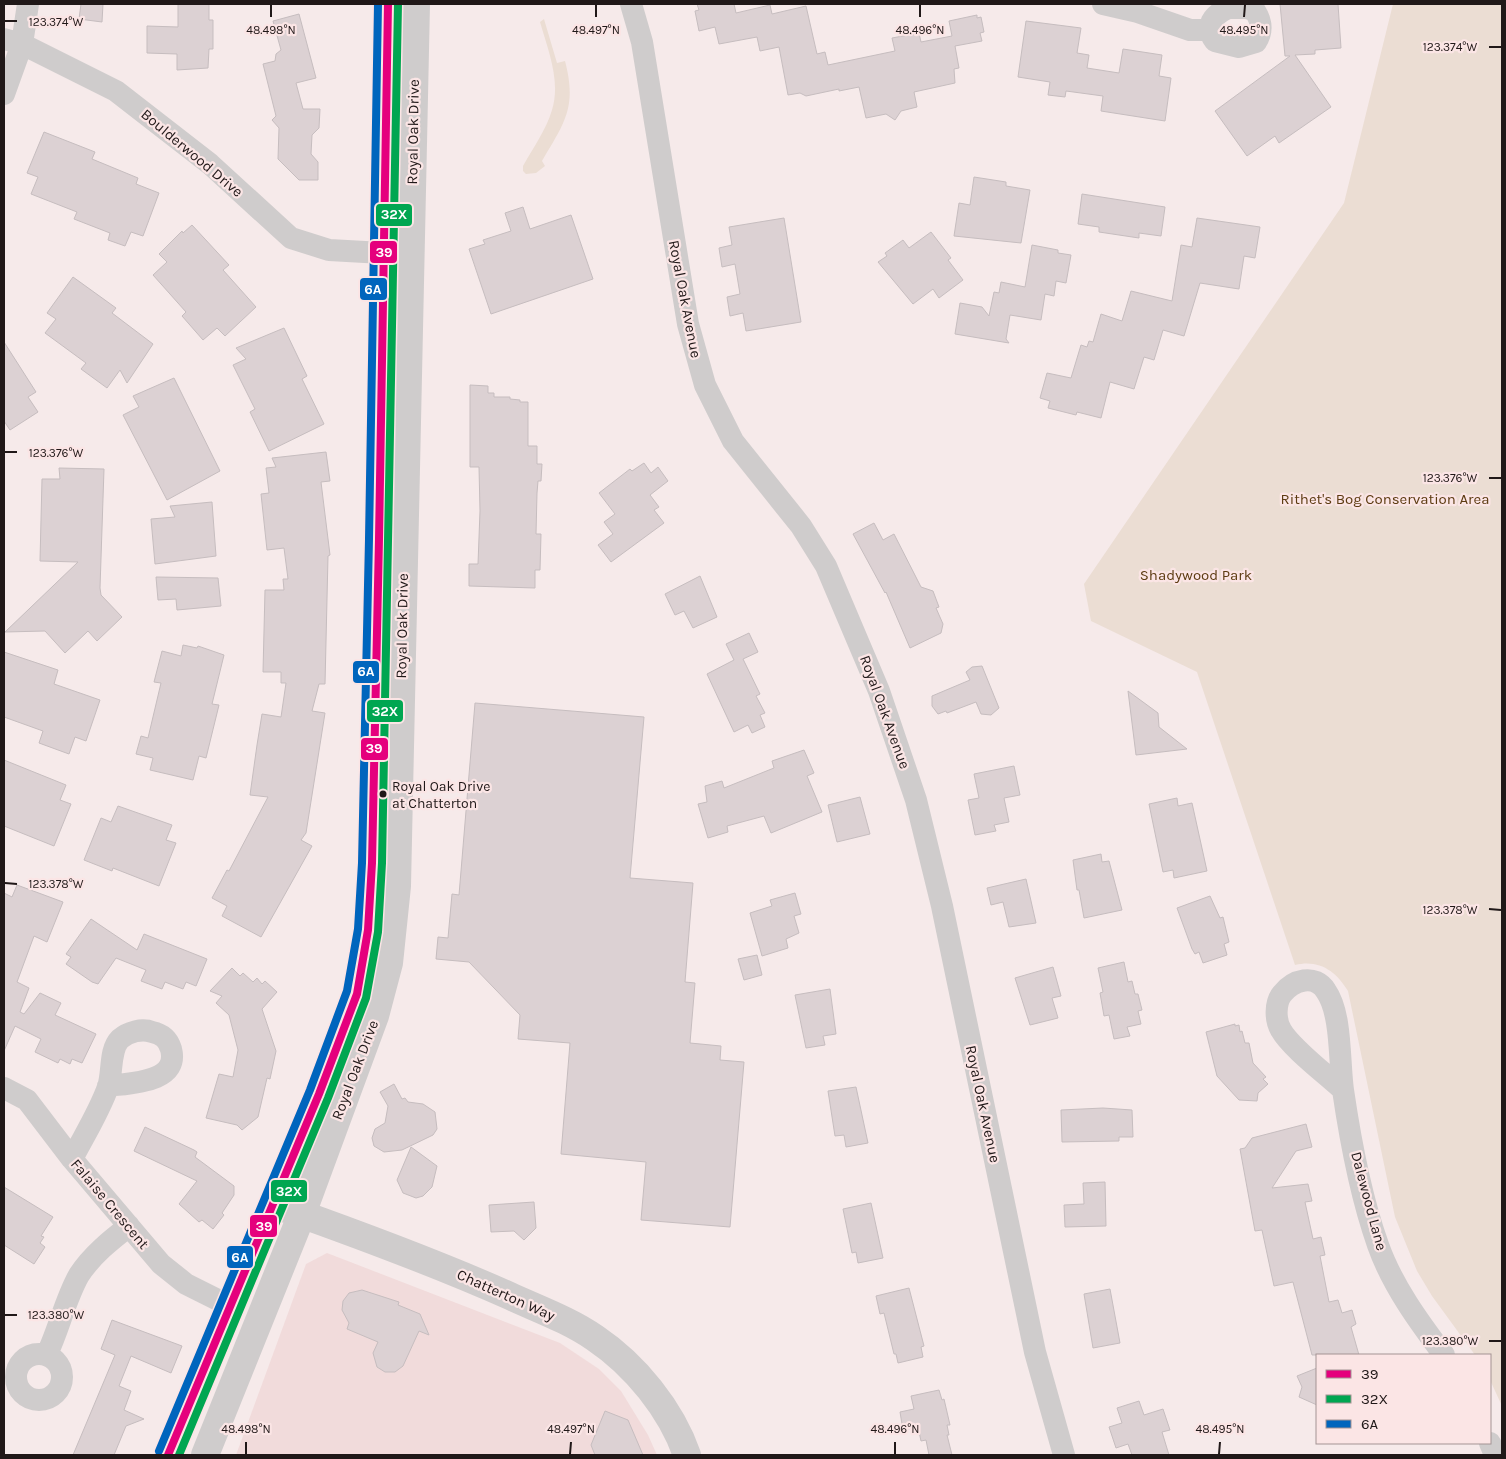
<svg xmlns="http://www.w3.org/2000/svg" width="1506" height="1459" font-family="Karla,sans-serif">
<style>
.built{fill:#f1dbdb}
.green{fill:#ebddd3}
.building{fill:#dcd1d3;stroke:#c6bdbf}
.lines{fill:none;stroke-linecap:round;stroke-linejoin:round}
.street{stroke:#cfcccc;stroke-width:22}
.secondary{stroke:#cfcccc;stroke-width:28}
.bus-1-casing{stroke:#fbe5e5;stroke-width:11}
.bus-2-casing{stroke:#fbe5e5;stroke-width:11}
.bus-3-casing{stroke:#fbe5e5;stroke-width:11}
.bus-1{stroke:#e5007d;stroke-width:8}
.bus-2{stroke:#00a651;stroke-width:8}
.bus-3{stroke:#0065bd;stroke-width:8}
.ticks{fill:none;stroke:#201818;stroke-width:2}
.bus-dot{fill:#201818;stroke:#fbe5e5;stroke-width:2}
.labels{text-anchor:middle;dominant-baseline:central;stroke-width:4.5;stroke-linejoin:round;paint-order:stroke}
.bus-label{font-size:14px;fill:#201818;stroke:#fbe5e5;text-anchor:start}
.street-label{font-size:15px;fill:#201818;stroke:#fbe5e5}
.park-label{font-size:15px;fill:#5c3b11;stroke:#fbe5e5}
.ticks-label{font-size:12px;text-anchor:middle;fill:#201818;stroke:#fbe5e5;stroke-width:4.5;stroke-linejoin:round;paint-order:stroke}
.line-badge{stroke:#fbe5e5;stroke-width:2}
.badge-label{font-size:14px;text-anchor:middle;font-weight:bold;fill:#fff}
</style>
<rect width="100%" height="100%" fill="#f6eaea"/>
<path class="built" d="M327,1253L560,1343L599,1369L621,1391L648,1435L657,1455H236L306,1264Z"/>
<path class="green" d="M1393,4H1502V1406L1490,1380V1355H1475L1432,1296L1417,1271L1395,1217L1348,991C1336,971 1319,959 1295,965L1197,672L1091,621L1084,584L1344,203Z
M544,19L557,63L565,61C577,107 565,122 542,161L545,166L536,173L526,174L523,171V166C533,148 546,130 552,110C561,81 548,50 540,22Z"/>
<path class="building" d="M81,4H103L102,22L79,19Z
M178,4H209V20H213V49H209L208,68L177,70V54L147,53V26L178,27Z
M697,4H734L736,13L770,5L772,14L806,6L817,54L825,52L828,65L895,51L892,38L919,33L921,42L952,36L949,21L977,15V18L981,17L984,32L980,33L982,41L955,46L959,68L954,69L955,83L914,92L917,107L901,111L895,120L886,114L866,118L859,87L839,91V89L806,96L800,93L788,95L779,47L760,51L757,37L719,44L715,27L699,31L695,11L699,10Z
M1280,4H1338L1341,48L1315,50V54L1295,55L1331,107L1279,143L1275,136L1247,156L1215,111L1290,56H1285Z
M299,14L316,78L296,83L303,109H320L319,128L312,135L311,154L318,162V180H299L278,159L279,128L272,120L276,116L263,64L275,61L276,54L281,50L273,21Z
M1026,21L1081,28L1077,53L1089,55L1087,68L1119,73L1123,49L1162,55L1159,76L1171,78L1165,121L1101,111L1103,96L1066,91L1065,97L1048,95L1050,82L1018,77Z
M44,132L95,152L92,159L138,178L136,184L159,193L143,236L131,232L125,246L108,240L110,233L74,219L77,212L31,194L38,177L27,173Z
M974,177L1006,182V186L1030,190L1021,243L954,236L959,203L970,205Z
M1082,194L1165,207L1161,236L1139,233V238L1099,232V227L1078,224Z
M523,207L530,229L571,215L593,279L491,314L469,249L485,244L483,240L511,231L505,213Z
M784,218L801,322L746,331L743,313L730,316L727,297L740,294L735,264L722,267L719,248L732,245L729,227Z
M1197,218L1260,227L1255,258L1244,256L1239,289L1200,283L1184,336L1163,330L1154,360L1144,357L1134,389L1110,382L1101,418L1077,412L1076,415L1048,408L1050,401L1040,398L1047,373L1071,378L1081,345L1087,347L1089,341L1093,342L1101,314L1122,321L1131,291L1172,301L1181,245L1192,247Z
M192,225L229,265L223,270L256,307L225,336L217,328L203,340L182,316L186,312L153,275L167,262L159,254L182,231L183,233Z
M931,232L951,258L948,260L963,280L939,298L933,289L913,304L878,262L887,256L885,253L903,240L909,248Z
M1032,245L1058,250V253L1071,255L1066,283L1056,281L1054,296L1045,294L1041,320L1010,315L1006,339L1009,343L955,334L960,303L982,307L989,316L994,292L999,293L1001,282L1025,287Z
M73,277L116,308L112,313L153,344L127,383L120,370L107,388L81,369L86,363L45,333L56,319L47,313Z
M284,328L307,376L302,379L324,424L269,451L250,412L255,409L233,365L246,359L236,348Z
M4,342L36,392L28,397L38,412L10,430L4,421Z
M174,378L220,471L167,500L123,415L139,407L133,396Z
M470,385L488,386V393H494V397H510V399L520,400V402H528V446H537V464H542L541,481H538L537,493L536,534H541L540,570H535V588L469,586V564H478L480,511L479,467H470Z
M326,452L330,481L321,482L330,555L328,556L325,684H319L312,711L325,713L306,833L301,840L312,846L261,937L222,916L227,906L212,898L227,870L229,871L268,797L250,795L257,745L262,714L281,717L286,683H281V672H263L265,590H284L283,579H288L284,548L267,550L261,494L269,493L266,468L276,467L272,458Z
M644,463L651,473L658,467L668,481L650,495L659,507L654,510L664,523L611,562L598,545L613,534L604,522L615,514L599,493L630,469L632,471Z
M59,468L104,469L100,588L101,595L122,617L97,641L88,631L65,653L45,631L5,632L78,562L40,561L42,479H60Z
M212,502L216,556L155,564L151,519L175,517L170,506Z
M874,523L883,540L894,534L921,587L933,591L939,607L936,608L943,624L941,633L910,648L886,592L885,593L853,534Z
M700,576L717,617L693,628L684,611L675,615L665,594Z
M156,577L218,578L221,606L177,610L176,599L158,600Z
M749,633L758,652L743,659L760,694L756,696L765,713L760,715L765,727L752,733L748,725L734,732L707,674L734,660L726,644Z
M183,645L197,648L198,646L224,655L212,704L219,705L206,758L199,756L193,780L150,770L153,758L136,754L141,736L148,738L161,683L154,682L162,651L181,656Z
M4,652L58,670L54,684L100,700L86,741L75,737L69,754L39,743L43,731L4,717Z
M982,666L999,708L991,715L981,714L976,702L947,713L946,711L938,714L932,706V696L970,680L966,672L972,667Z
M1128,691L1158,713L1159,727L1187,749L1136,755Z
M475,703L644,717L630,878L693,883L685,982L695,983L690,1043L721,1046L720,1060L744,1062L730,1227L641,1220L646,1162L561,1154L570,1043L518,1039L520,1015L469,962L436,959L438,937L448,938L452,894L459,895Z
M804,750L814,773L807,776L822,812L771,833L764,816L727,826L728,832L708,838L698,804L707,802L705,786L722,781L724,788L774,768L772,761Z
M4,760L66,785L60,800L71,804L54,846L4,826Z
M1014,766L1020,795L1004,798L1009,822L994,825L996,831L975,835L968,800L979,798L974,774Z
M860,797L870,834L837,842L828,805Z
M1177,798L1178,806L1192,803L1207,871L1174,878L1173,870L1163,872L1149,804Z
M118,806L172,825L166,840L176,843L159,886L113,868L112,871L84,860L101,818L111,822Z
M1101,854L1102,862L1109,861L1122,910L1084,918L1079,890H1077L1073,860Z
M1026,879L1036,923L1009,927L1003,902L991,905L987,888Z
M17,885L63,902L47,942L34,936L17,982L29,988L20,1012L24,1014L40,993L61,1003L55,1015L96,1034L82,1063L72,1059L70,1064L60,1059L58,1063L35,1052L41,1039L15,1026L4,1051V893L12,897Z
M795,893L801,914L794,916L799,933L786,939L788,948L762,956L750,913L772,906L770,900Z
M1210,896L1220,918L1223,917L1229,942L1224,944L1227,955L1203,963L1199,952L1195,954L1192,949L1177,908Z
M91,919L137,950L144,934L207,959L196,986L186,982L183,989L165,982L162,989L141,981L146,970L116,958L98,984L92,982L66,964L71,957L66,954Z
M757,955L762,975L744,980L738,959Z
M1124,962L1128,982L1132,981L1135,994H1138L1142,1010L1138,1011L1141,1024L1127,1027L1130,1036L1114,1039L1109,1015L1104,1016L1100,993L1103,992L1098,968Z
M1053,967L1061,996L1052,998L1058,1018L1030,1025L1015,978Z
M232,968L240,976L243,973L253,982L257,978L262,984L265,981L277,992L262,1009L276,1051L270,1079L267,1078L258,1117L242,1130L237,1125L206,1118L219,1074L233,1077L238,1050L229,1015L216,1003L222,996L210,991Z
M830,989L836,1034L823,1036L825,1045L806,1048L795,995Z
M1235,1024V1026L1239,1025L1240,1032L1242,1031L1245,1043H1249L1253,1063L1266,1077L1263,1079L1268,1084L1258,1093L1257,1101L1239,1100L1217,1076L1206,1032Z
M394,1084L402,1099L405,1098L408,1102L423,1104L435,1112L437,1129L433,1135L402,1150L384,1152L374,1146L372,1138L375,1129L385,1123L388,1106L380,1092Z
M856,1087L868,1143L846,1147L844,1135L835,1136L828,1091Z
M1103,1108L1132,1110L1133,1137H1119V1141L1062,1142L1061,1110Z
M1306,1124L1312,1147L1296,1151L1272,1188L1308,1184L1312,1201L1305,1202L1313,1239L1321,1237L1325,1255L1320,1256L1329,1302L1338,1300L1342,1313L1352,1310L1356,1324L1351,1327L1359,1355H1312L1293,1282L1274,1286L1262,1230L1255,1231L1240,1149L1245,1148L1252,1138Z
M145,1127L194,1150L197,1152L195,1157L234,1186V1195L222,1213L224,1215L213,1229L202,1220L199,1222L179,1204L197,1181L134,1151Z
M411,1147L437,1166L432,1187L423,1196L416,1198L403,1193L397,1180Z
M1105,1182L1106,1226L1065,1227L1064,1205L1084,1204L1083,1183Z
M4,1187L53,1217L41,1236L44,1237L40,1243L45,1247L34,1264L4,1245Z
M534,1202L536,1228L524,1240L514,1231L491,1232L489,1205Z
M871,1203L883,1258L858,1263L856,1252L852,1253L843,1209Z
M909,1288L924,1346L921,1347L923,1357L898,1363L896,1354H894L884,1313L880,1314L876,1296Z
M1110,1289L1120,1343L1093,1348L1084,1294Z
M362,1290L399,1302L398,1305L420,1314L429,1335L419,1331L403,1366L395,1372H385L377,1367L373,1353L378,1342L347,1329L349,1323L342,1310L343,1301L349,1293Z
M112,1320L182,1346L171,1373L131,1356L119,1386L131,1391L124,1410L144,1419L126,1426L114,1455H73L115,1355L101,1349Z
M1317,1368V1405L1299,1397L1302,1387L1297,1376Z
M939,1390L942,1400L944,1399L950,1425H947L949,1435H947L952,1455H929L926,1440L921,1441L918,1427L903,1430L900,1412L914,1409L911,1396Z
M1139,1401L1144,1415L1163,1409L1170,1430L1162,1432L1169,1455H1132L1128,1444L1116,1448L1109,1427L1122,1423L1117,1408Z
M605,1411L628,1420L643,1455H595L591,1445Z"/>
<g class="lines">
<path class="street" d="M631,4L642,42L688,324L705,385L733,441L801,526L826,566L879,691L916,800L942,906L1035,1352L1064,1455
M1103,4L1138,12L1190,30H1209
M1228,8H1247L1255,11C1262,22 1263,31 1256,42L1239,47L1215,41C1204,26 1213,15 1228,8Z
M4,39L22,44L116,91L210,164L291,238L329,250L401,254
M4,94L22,44L28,4
M4,1088L27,1100L72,1159L161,1264L186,1284L230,1306
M1343,1090C1327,1075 1291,1048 1281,1030C1275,1020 1275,1003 1282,994C1293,980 1315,973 1326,991C1342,1014 1339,1062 1343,1090C1350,1138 1362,1200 1378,1245C1392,1285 1419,1322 1444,1355
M72,1159C84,1136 99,1112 108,1087C113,1073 109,1050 120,1039C128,1032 142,1028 152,1032C162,1034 168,1039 171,1049C180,1083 129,1083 108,1086
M16 1377a23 23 0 1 1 46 0a23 23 0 1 1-46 0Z
M47,1354C59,1329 65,1300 79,1275C92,1255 111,1240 129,1226
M1490,1443L1495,1455"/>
<path class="secondary" d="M284,1208C360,1235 436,1263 510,1296C538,1309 569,1320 595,1338C635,1365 671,1409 687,1455
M168,1455L319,1094L357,994L368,930L372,863L379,539L388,4
M205,1455L302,1214L375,1016L389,963L397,886L416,4"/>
<g class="bus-1-casing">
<path id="bus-1" d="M168,1455L319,1094L357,994L368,930L372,863L379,539L388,4"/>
</g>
<g class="bus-2-casing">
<path id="bus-2" d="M179,1455L328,1098L366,998L378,932L382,863L398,4"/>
</g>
<g class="bus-3-casing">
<path id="bus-3" d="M159,1451L310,1090L347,991L358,929L362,863L369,539L378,4"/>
</g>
<use href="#bus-1" class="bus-1"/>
<use href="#bus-2" class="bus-2"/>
<use href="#bus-3" class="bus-3"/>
</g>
<path class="ticks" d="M271,17V5M596,17V5M920,17V5M1244,17L1245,5M5,21H17M1489,47H1501M5,452H17M1489,478H1501M5,883L17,884M1489,909L1501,910M5,1315H17M1489,1341H1501M246,1454V1442M570,1454L571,1442M895,1454V1442M1219,1454L1220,1442"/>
<circle class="bus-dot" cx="383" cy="794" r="4.5"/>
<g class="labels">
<g class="bus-label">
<text x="392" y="786">Royal Oak Drive<tspan x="392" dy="17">at Chatterton</tspan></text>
</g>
<g class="street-label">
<text transform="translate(413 132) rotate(-89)">Royal Oak Drive</text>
<text transform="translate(192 153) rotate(40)">Boulderwood Drive</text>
<text transform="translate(685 299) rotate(79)">Royal Oak Avenue</text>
<text transform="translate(402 626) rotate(-89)">Royal Oak Drive</text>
<text transform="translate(885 712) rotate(70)">Royal Oak Avenue</text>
<text transform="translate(355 1070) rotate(-69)">Royal Oak Drive</text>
<text transform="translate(983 1104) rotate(78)">Royal Oak Avenue</text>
<text transform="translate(1369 1201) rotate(75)">Dalewood Lane</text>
<text transform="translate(110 1204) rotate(50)">Falaise Crescent</text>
<text transform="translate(506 1295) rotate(24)">Chatterton Way</text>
</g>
<g class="park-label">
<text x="1385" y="499">Rithet's Bog Conservation Area</text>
<text x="1196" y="575">Shadywood Park</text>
</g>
</g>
<g class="ticks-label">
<text x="56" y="26">123.374°W</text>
<text x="271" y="34">48.498°N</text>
<text x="596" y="34">48.497°N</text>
<text x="920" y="34">48.496°N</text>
<text x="1244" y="34">48.495°N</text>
<text x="1450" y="51">123.374°W</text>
<text x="56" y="457">123.376°W</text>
<text x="1450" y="482">123.376°W</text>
<text x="56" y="888">123.378°W</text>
<text x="1450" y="914">123.378°W</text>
<text x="56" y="1319">123.380°W</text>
<text x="1450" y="1345">123.380°W</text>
<text x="246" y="1433">48.498°N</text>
<text x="571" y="1433">48.497°N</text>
<text x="895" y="1433">48.496°N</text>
<text x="1220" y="1433">48.495°N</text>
</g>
<g class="line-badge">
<rect x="375" y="203" width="38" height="24" rx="5" fill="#00a651"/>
<rect x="369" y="240" width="29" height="24" rx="5" fill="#e5007d"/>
<rect x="359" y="277" width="29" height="24" rx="5" fill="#0065bd"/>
<rect x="352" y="660" width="28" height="24" rx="5" fill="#0065bd"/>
<rect x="366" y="699" width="38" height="24" rx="5" fill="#00a651"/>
<rect x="360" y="737" width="29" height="24" rx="5" fill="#e5007d"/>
<rect x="270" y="1179" width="38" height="24" rx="5" fill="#00a651"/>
<rect x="249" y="1214" width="29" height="24" rx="5" fill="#e5007d"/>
<rect x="226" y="1245" width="28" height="24" rx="5" fill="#0065bd"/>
</g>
<g class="badge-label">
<text x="394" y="219">32X</text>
<text x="384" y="257">39</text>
<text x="373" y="294">6A</text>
<text x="366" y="676">6A</text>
<text x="385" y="716">32X</text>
<text x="374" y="753">39</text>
<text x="289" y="1196">32X</text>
<text x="264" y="1231">39</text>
<text x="240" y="1262">6A</text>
</g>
<rect width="1506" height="1459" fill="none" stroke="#201818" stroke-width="10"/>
<rect x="1316" y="1354" width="175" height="90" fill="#fbe5e5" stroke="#a39393"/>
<rect x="1326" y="1370" width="25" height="8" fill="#e5007d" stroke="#a39393"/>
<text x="1361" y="1379" font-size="15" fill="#201818">39</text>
<rect x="1326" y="1395" width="25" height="8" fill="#00a651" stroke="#a39393"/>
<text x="1361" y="1404" font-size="15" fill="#201818">32X</text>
<rect x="1326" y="1420" width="25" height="8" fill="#0065bd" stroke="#a39393"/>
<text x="1361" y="1429" font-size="15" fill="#201818">6A</text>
</svg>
